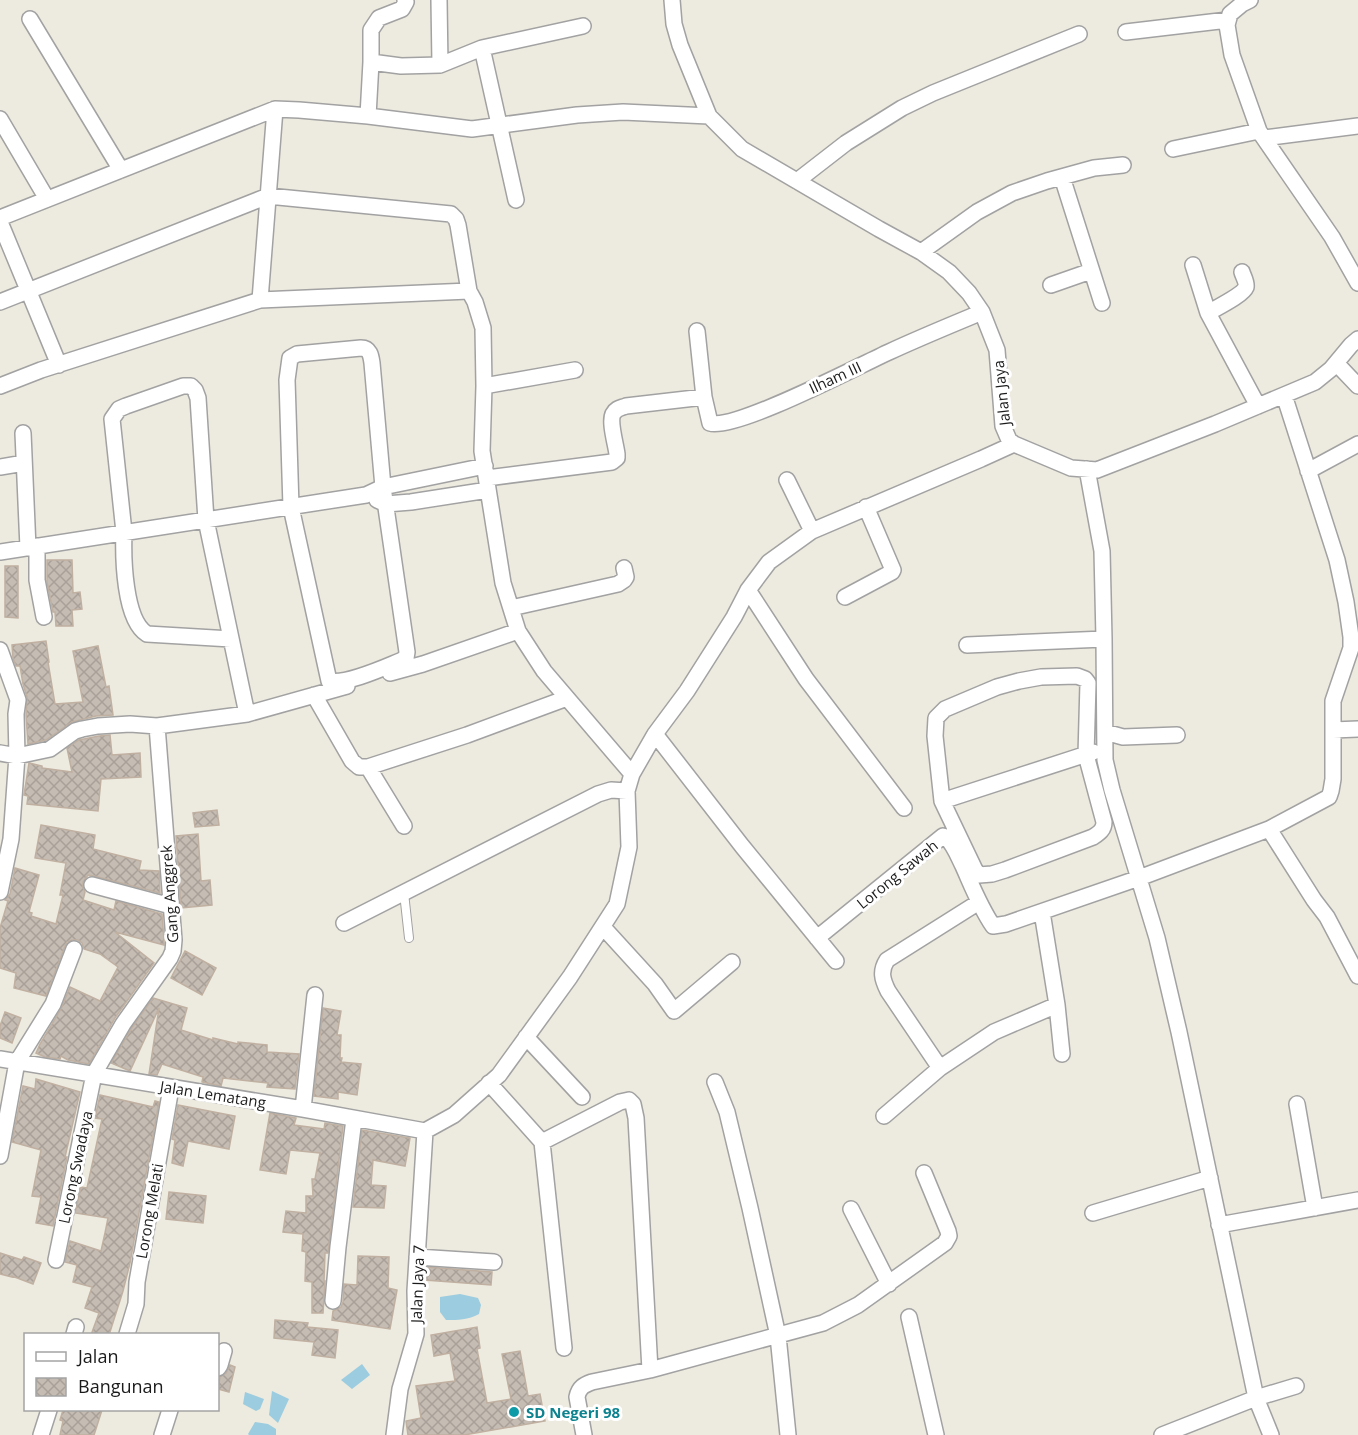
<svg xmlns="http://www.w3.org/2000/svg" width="1358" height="1435" font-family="'Open Sans',sans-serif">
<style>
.water{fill:#9cccdf}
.building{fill:url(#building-cross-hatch);stroke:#c0b0a1;stroke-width:1.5}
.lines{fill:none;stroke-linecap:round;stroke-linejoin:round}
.service-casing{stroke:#a2a2a2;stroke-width:10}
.minor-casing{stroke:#a2a2a2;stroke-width:18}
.service{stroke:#fff;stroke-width:8}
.minor{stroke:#fff;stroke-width:15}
.culture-dot{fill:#0f9aa8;stroke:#fff;stroke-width:2}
.labels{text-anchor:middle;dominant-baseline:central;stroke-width:6;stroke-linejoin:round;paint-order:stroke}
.street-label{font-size:15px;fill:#1b1b1b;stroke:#fff}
.culture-label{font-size:15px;font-weight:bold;fill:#0d838f;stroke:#fff;text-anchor:start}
</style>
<defs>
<pattern id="building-cross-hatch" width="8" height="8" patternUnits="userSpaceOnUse" patternTransform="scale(1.5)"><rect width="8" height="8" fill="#c5bcb3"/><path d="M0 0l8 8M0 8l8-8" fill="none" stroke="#a9a199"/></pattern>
</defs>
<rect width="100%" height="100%" fill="#edeadf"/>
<path class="water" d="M460,1294L478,1298L481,1305L479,1314C468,1320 458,1320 446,1320L440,1312V1297Z
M362,1364L370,1375L352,1389L341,1380Z
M272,1391L289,1399L278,1423L269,1415Z
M245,1392L264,1399L260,1409L256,1411L243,1404Z
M255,1422L268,1424L276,1429V1435H249L248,1434Z"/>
<path class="building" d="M47,560H72L73,593L80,592L82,609L72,610L73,626H56L55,612H53L47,582Z
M5,566H18V618L5,617Z
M46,641L49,662H48L55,704L83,702L73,651L98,646L106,687L109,686L113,715L96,716L72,722L46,740L28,744L26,715L27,697L23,684L20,666H16L13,658L12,645Z
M110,735L112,755L140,753L141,777L101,779L98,811L27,804L28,796L24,795L29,763L42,766V768L72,772L67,748L79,740L99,736Z
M217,810L219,825L195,827L193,813Z
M41,825L95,835L93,849L141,861L139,870L159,871L160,893L94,876L88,875L83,882V887L85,892L83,900L114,910L116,901L162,914L164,940V945L115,932L154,963L115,1018L89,1064L68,1060L61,1056L60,1059L45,1057L36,1053L40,1044L61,1009L70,987L100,1001L118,967L100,954L84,949L82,943L78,940H72L67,942L65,946L46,996L14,988L16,973L0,968V928L8,901L5,900L10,894L15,868L39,875L29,912L32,913L31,916L56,924L63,895H60L66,863L35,858Z
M198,834L201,881L210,880L212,905L181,908L176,836Z
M185,951L216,968L202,995L171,978Z
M153,998L187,1008L181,1030L213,1040V1038L238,1044V1042L267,1045V1052L299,1054L295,1089L267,1087L268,1083L223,1078L221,1086L211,1084L202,1082L203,1077L162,1064L157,1075L149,1074L159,1008L130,1071L111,1063L131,1029Z
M323,1008L341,1011L337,1035H341L340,1058H342L341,1062L361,1064L357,1095L338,1092V1099L314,1096Z
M5,1012L21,1018L12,1043L0,1038V1026Z
M36,1079L80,1092L65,1157H67L53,1226L36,1223L41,1197L32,1196L41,1150L12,1142L23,1086L35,1089Z
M100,1095L153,1107L155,1101L159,1102L130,1263L123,1291L109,1335H91L99,1313L85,1308L92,1287L73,1282L77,1265L65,1262L70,1241L101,1251L105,1233L108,1218L75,1213L81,1187L87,1188L102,1119L95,1118Z
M178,1105L235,1116L229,1149L188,1141L183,1166L172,1163L175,1140L172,1139Z
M270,1113L296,1118L294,1125L324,1129L325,1123L343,1126L328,1253H325L324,1281H325L323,1313H312V1282L305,1281L306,1252L302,1251L303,1234L283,1232L286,1211L306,1213V1196H313L312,1179H315L320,1153L290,1150L286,1174L260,1170Z
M362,1130L410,1138L405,1166L373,1160L371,1185L386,1186L384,1208L353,1207Z
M169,1192L206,1196L203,1223L166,1219Z
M0,1253L22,1260L24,1257L41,1263L33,1284L12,1276V1277L0,1274Z
M358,1256L389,1257L388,1288L397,1290L390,1329L332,1320L333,1311L341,1307L343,1302L344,1284L357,1285Z
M426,1267L492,1272L491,1285L425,1280Z
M275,1320L308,1323L307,1327L338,1330L335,1358L312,1355L314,1342L274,1338Z
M477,1327L480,1348L477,1349L487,1403L511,1399L502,1354L520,1351L528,1396L540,1394L545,1421L464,1435H408L406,1421L421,1418L416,1386L455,1381L450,1353L434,1356L431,1335Z
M230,1365L235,1367L229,1392L218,1389L220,1377L226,1373Z
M63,1410H102L94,1435H60L63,1421L60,1420Z"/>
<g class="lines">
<g class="service-casing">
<path id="service" d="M404,893L409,938"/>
</g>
<g class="minor-casing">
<path id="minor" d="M439,0L440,65
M672,0L674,24L680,45L709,116L742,149L879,229L921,252L949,272L969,293L982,312L997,350L1003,426L1009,440L1014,444L1071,468L1097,470L1215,424L1315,382L1331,369L1351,345L1358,339
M1250,0L1242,4L1230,14L1227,25L1232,55L1259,131L1332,237L1358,283
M30,19L121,170
M1126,32L1228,20
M371,62L401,66L440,65L482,48
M368,116L371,62V30L379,18L402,9L406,2L405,0
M0,119L47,199
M1264,138L1358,126
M1173,149L1259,131
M1062,177L1102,303
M797,181L846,143L902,108L933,93L1079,34
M516,200L482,48L583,26
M0,218L275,109
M0,222L59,365
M921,252L977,212L1012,193L1047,181L1094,168L1123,165
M1193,265L1208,313
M1242,272C1243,276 1247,282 1246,287C1243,295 1216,308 1208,313L1258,406
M1051,285L1091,271
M260,300L469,291L475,302L483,328L484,386L482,451L503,583L518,631L544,671L632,774
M0,302L268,196L451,214L456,219L458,225L469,291
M697,331L704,397L710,423C735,431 858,366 889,352C919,338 951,325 982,312
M361,348C370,348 371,356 372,363L383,487L407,652L406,658L400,661C383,668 346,685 329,681L291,507L287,380L290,358L297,354Z
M1337,364L1358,386
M0,386L41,370L260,300L275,109L299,110L368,116L472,129L577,115L623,112L709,116
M484,386L575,370
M23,433L28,548
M0,467L24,463
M1087,469L1102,551L1104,639L1105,760L1112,790L1157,938L1179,1032L1256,1398L1271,1435
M1308,471L1358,444
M487,478L612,462L617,458V454C616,445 609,422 613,414C616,408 621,408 626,406L704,397
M787,480L812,531
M377,500L386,504L411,502L488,490
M37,546V580L44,617
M0,552L366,495L383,487L485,466
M748,590L806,679L904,808
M845,597L892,572L893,570L866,507
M511,608L618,584L624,580L626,577L624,568
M231,639L147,634C124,620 123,557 124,532L112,419L119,409L126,406L183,386H191L195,390L198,398L206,520L247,714
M967,645L1104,639
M0,650L18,700L16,714L17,756L50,749L75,731L82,729L98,726L130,724L157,726L247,714L347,686
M390,673L423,664L518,631
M1077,676L1085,679L1088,683L1086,755L1104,822C1104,830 1099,833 1093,837L1005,870L992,874L979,875L975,870L942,801L935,736L936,718L945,709L997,687L1019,681L1041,677Z
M314,695L352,761L359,767H368L467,735L567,698
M1333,730L1358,729
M1105,732L1123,737L1177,735
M655,734L742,846L836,961
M0,753L17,756L11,839L0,892
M368,767L404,826
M942,801L1093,752
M1269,829L1314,900L1327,917L1358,976
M92,885L171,906
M1042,912L1057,1005L1062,1054
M344,923L598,794L611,790L627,791
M603,927L655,984L674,1011L732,962
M817,938L943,836L946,837C954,845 958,856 963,866C972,886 980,907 993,926L1006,924L1139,878L1269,829L1329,797L1331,791L1333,779V701L1351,648V637L1346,602L1337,560L1284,395
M526,1037L582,1097
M0,1059L303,1109L425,1131
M940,1068L888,991C882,979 880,971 887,960L979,902
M715,1082L727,1112L750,1208L778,1336L788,1435
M489,1083L542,1142L564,1348
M1297,1104L1315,1208
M303,1109L315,995
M884,1116L940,1068L994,1032L1057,1005
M425,1131L454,1115L499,1075L570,977L617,904L629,847L627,791L632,774L655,734L687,691L734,617L748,590L769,562L812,531L981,459L1014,444
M542,1142L620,1102L629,1100L633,1104L636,1118L650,1370
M0,1156L17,1062L53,1004L74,949
M851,1209L889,1284
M1093,1213L1210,1178
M1219,1225L1358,1200
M417,1257L494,1262
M56,1260L94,1074L123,1024L170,958L173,951L174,940L157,726
M333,1301L338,1247L354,1119
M909,1317L936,1435
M74,1334L76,1327
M127,1334L136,1304L137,1282L171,1088
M218,1368L220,1365L224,1351
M41,1435L49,1410
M162,1435L170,1410
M394,1435L400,1389L416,1334L415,1291L425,1131
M584,1435L577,1397C579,1387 584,1385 592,1382L650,1370L823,1323L858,1305L945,1243L949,1236L948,1231L924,1173
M1162,1435L1256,1398L1296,1386"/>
</g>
<use href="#service" class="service"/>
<use href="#minor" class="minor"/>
</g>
<circle class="culture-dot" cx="514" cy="1412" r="6"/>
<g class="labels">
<g class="street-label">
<text transform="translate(835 377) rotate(-25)">Ilham III</text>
<text transform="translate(1001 393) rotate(-96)">Jalan Jaya</text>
<text transform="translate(897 874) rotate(-39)">Lorong Sawah</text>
<text transform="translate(169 894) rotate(-94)">Gang Anggrek</text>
<text transform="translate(213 1094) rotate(9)">Jalan Lematang</text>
<text transform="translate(75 1167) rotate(-78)">Lorong Swadaya</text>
<text transform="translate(149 1211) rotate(-80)">Lorong Melati</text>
<text transform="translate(417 1284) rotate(-88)">Jalan Jaya 7</text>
</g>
<g class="culture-label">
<text x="526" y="1412">SD Negeri 98</text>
</g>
</g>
<rect x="24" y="1333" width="195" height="78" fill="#ffffff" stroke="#a4a4a4" stroke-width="1.5"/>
<rect x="36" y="1352" width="30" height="9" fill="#ffffff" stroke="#a4a4a4" stroke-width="1.5"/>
<text x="78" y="1363" font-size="18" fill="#1b1b1b">Jalan</text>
<rect x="36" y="1378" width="30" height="18" fill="url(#building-cross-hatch)" stroke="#a4a4a4" stroke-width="1.5"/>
<text x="78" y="1393" font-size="18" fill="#1b1b1b">Bangunan</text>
</svg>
